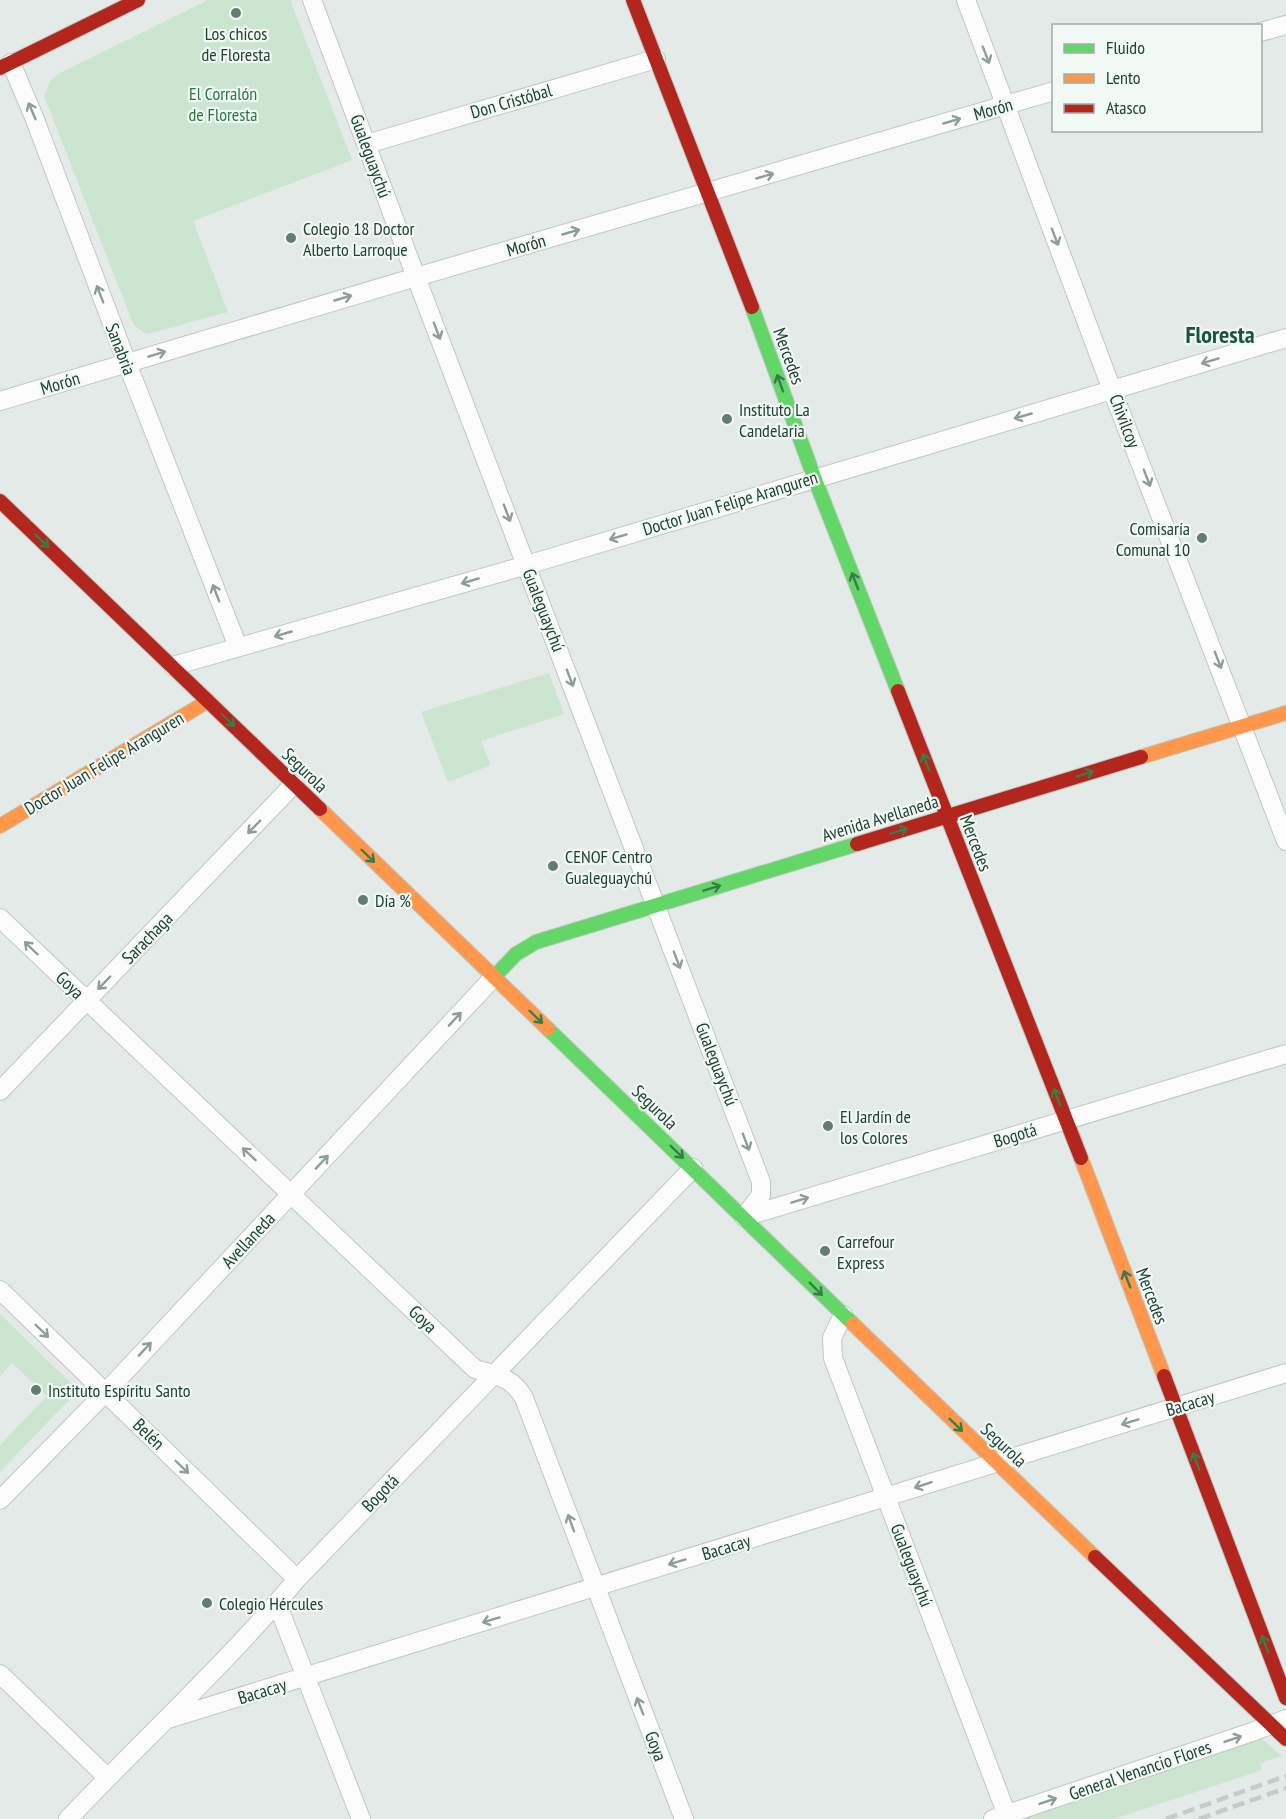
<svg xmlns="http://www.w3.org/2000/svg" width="1286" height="1819" font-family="'PT Sans Narrow',sans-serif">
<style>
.green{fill:#cbe5d0}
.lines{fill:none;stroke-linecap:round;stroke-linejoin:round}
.street-casing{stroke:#c1c7c4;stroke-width:20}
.fast-casing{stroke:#bfc8c4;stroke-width:16}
.slow-casing{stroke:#bfc8c4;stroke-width:16}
.jam-casing{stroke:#bfc8c4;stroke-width:16}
.street{stroke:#fbfcfb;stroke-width:18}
.fast{stroke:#63d668;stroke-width:14}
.slow{stroke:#ff974d;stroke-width:14}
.jam{stroke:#b3261e;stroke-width:14}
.rail{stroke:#c6cbc9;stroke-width:4.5;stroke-dasharray:12 6;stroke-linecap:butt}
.oneway{stroke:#8d9e97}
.oneway2{stroke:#3a7c48}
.poi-dot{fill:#647c72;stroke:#f2f9f5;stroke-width:2}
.labels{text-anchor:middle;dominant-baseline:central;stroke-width:4.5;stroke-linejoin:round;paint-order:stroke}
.poi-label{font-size:18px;fill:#1f4033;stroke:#f2f9f5;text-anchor:start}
.park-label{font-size:18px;fill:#257b3c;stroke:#f2f9f5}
.street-label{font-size:18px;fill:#1f4033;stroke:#f2f9f5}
.district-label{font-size:24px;font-weight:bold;fill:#19543e;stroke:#f2f9f5}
</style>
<rect width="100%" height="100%" fill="#e4eae7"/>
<path class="green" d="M208,0H290L352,160L193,221L228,312L147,334L134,326L44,96L50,81L58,74Z
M549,673L564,714L481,741L491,765L448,782L421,712Z
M0,1314L71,1383V1398L0,1472V1445L47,1396L12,1363L0,1376Z
M1254,1739L1263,1740L1282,1756L1260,1763L1262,1770L1114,1819H1017Z"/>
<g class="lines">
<g class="street-casing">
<path id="street" d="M312,0L416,277L761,1182V1195L744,1217
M966,0L1112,390L1286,841
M1260,32L1286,25
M11,63L34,117L127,363L238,647
M367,144L656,59
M0,401L416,277L1054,91
M173,666L527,565L1286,338
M0,918L475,1369C498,1376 512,1377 524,1398L684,1819
M0,1091L294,784
M744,1217L1286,1054
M0,1290L297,1579
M843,1315L832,1338L833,1358L1007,1815
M0,1500L106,1392L494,977
M277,1603L361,1819
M0,1674L107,1777
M165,1720L1286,1373
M68,1819C144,1739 226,1664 297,1579L693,1168
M993,1819L1252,1732L1286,1719"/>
</g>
<g class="fast-casing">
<path id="fast" d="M752,307L814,477L898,691
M494,977L516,954L536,942L857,844
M548,1029L853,1324"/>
</g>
<g class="slow-casing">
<path id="slow" d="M1141,757L1286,713
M320,809L548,1029
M0,826L208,701
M1081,1158L1164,1376
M853,1324L1095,1557"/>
</g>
<g class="jam-casing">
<path id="jam" d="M633,0L752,307
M0,68L138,0
M0,501L320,809
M898,691L1081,1158
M857,844L1141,757
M1164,1376L1286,1698
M1095,1557L1286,1739"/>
</g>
<use href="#street" class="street"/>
<use href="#fast" class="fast"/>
<use href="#slow" class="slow"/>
<use href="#jam" class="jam"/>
<path class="rail" d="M1166,1819L1286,1776
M1199,1819L1286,1788"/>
</g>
<defs><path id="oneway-shaft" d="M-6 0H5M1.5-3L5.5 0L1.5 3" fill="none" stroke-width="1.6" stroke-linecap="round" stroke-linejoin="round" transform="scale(1.5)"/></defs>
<g class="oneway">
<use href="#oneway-shaft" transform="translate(986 55) rotate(69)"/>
<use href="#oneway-shaft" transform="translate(32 111) rotate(-113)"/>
<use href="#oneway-shaft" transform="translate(952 121) rotate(-16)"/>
<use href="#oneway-shaft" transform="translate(765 176) rotate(-16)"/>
<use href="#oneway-shaft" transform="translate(571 232) rotate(-16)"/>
<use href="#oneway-shaft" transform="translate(1055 237) rotate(69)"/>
<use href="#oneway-shaft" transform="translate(100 294) rotate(-111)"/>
<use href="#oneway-shaft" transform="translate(343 298) rotate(-16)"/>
<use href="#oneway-shaft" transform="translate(437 331) rotate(69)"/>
<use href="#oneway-shaft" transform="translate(157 354) rotate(-17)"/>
<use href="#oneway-shaft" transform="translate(1210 361) rotate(163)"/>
<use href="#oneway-shaft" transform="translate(1023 416) rotate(164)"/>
<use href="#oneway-shaft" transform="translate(1147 478) rotate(69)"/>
<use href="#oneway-shaft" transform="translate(507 513) rotate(69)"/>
<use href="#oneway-shaft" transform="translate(618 537) rotate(163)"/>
<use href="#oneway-shaft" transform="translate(470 581) rotate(164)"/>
<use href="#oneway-shaft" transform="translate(216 593) rotate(-111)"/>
<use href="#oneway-shaft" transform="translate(283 634) rotate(164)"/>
<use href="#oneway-shaft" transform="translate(1218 660) rotate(69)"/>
<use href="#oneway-shaft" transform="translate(570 678) rotate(69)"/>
<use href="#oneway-shaft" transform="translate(254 827) rotate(134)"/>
<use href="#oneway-shaft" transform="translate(31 948) rotate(-136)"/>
<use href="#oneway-shaft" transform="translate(677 960) rotate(69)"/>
<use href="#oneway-shaft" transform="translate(104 983) rotate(134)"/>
<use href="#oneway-shaft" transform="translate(455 1019) rotate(-47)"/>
<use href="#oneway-shaft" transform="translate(746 1142) rotate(69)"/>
<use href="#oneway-shaft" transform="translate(249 1154) rotate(-137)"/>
<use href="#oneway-shaft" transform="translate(322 1162) rotate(-47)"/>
<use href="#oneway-shaft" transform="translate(800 1200) rotate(-17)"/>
<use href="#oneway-shaft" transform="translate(42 1331) rotate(44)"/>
<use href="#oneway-shaft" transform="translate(145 1349) rotate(-47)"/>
<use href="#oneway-shaft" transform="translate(1130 1422) rotate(163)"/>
<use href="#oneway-shaft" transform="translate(182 1467) rotate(44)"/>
<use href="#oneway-shaft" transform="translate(923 1485) rotate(162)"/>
<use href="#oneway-shaft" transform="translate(571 1523) rotate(-110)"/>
<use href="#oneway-shaft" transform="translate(677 1562) rotate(163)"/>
<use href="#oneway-shaft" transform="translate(491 1620) rotate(163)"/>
<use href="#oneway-shaft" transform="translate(640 1706) rotate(-111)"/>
<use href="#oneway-shaft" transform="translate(1233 1739) rotate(-19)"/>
<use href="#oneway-shaft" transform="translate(1048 1801) rotate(-19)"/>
</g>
<g class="oneway2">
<use href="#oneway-shaft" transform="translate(780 383) rotate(-110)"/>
<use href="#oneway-shaft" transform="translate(42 541) rotate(44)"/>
<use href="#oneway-shaft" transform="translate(855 581) rotate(-111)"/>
<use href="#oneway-shaft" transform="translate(228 720) rotate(44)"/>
<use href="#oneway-shaft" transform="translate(926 762) rotate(-111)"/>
<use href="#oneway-shaft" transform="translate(1085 774) rotate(-17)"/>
<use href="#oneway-shaft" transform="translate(899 831) rotate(-17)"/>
<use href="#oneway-shaft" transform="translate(368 856) rotate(44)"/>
<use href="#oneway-shaft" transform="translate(712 888) rotate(-17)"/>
<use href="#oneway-shaft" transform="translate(536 1017) rotate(44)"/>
<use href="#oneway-shaft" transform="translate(1057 1097) rotate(-112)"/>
<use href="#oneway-shaft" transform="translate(677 1152) rotate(44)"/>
<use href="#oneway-shaft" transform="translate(1127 1279) rotate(-111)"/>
<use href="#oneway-shaft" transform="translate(816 1289) rotate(45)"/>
<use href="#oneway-shaft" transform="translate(956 1425) rotate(44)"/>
<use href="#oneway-shaft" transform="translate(1196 1461) rotate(-111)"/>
<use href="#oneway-shaft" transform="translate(1265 1644) rotate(-111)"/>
</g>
<g class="poi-dot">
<circle cx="236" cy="13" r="6"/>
<circle cx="291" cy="238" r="6"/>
<circle cx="727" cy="419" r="6"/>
<circle cx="1202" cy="538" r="6"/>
<circle cx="553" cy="866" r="6"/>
<circle cx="363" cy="900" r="6"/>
<circle cx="828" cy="1126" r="6"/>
<circle cx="825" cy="1251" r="6"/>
<circle cx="36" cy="1390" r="6"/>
<circle cx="207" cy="1603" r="6"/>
</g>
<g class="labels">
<g class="poi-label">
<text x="236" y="33" text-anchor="middle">Los chicos<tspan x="236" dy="21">de Floresta</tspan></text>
<text x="303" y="228">Colegio 18 Doctor<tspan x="303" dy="21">Alberto Larroque</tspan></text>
<text x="739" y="409">Instituto La<tspan x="739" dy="21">Candelaria</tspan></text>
<text x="1190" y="528" text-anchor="end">Comisaría<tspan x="1190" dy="21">Comunal 10</tspan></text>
<text x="565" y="856">CENOF Centro<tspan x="565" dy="21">Gualeguaychú</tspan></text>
<text x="375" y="900">Día %</text>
<text x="840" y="1116">El Jardín de<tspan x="840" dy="21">los Colores</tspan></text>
<text x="837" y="1241">Carrefour<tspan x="837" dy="21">Express</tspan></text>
<text x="48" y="1390">Instituto Espíritu Santo</text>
<text x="219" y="1603">Colegio Hércules</text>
</g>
<g class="park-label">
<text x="223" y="93">El Corralón<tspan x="223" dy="21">de Floresta</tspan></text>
</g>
<g class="street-label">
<text transform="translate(511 101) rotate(-16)">Don Cristóbal</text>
<text transform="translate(993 109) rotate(-16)">Morón</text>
<text transform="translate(371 156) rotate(70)">Gualeguaychú</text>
<text transform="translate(526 245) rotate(-16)">Morón</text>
<text transform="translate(121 349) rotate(69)">Sanabria</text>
<text transform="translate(789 356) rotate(70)">Mercedes</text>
<text transform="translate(60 383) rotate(-17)">Morón</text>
<text transform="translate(1125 421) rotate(69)">Chivilcoy</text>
<text transform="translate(730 503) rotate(-17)">Doctor Juan Felipe Aranguren</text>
<text transform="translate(544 610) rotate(69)">Gualeguaychú</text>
<text transform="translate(104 763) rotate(-31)">Doctor Juan Felipe Aranguren</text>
<text transform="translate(305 770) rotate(44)">Segurola</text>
<text transform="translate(880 818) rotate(-17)">Avenida Avellaneda</text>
<text transform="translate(976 843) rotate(69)">Mercedes</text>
<text transform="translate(147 938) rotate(-46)">Sarachaga</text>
<text transform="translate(70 985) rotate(44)">Goya</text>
<text transform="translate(717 1064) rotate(69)">Gualeguaychú</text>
<text transform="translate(655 1107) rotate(44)">Segurola</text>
<text transform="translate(1015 1135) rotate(-17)">Bogotá</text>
<text transform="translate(248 1240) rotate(-47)">Avellaneda</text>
<text transform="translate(1152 1296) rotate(69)">Mercedes</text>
<text transform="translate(423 1319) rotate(44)">Goya</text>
<text transform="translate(1190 1403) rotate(-17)">Bacacay</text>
<text transform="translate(149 1434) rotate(44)">Belén</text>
<text transform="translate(1004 1445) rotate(43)">Segurola</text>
<text transform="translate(380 1493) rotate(-46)">Bogotá</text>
<text transform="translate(726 1547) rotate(-17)">Bacacay</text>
<text transform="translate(912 1565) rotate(69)">Gualeguaychú</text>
<text transform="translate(262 1691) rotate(-17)">Bacacay</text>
<text transform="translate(656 1746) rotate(69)">Goya</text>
<text transform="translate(1140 1770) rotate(-19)">General Venancio Flores</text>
</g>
<g class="district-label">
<text x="1220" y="334">Floresta</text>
</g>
</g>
<rect x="1052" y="24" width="210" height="108" fill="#f2f9f5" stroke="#9eafa7" stroke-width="1.5"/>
<rect x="1064" y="44" width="30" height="9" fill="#63d668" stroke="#9eafa7" stroke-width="1.5"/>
<text x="1106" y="54" font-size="18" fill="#1f4033">Fluido</text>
<rect x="1064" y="74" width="30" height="9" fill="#ff974d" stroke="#9eafa7" stroke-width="1.5"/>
<text x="1106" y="84" font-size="18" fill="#1f4033">Lento</text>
<rect x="1064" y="104" width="30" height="9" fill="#b3261e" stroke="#9eafa7" stroke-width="1.5"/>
<text x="1106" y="114" font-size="18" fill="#1f4033">Atasco</text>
</svg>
